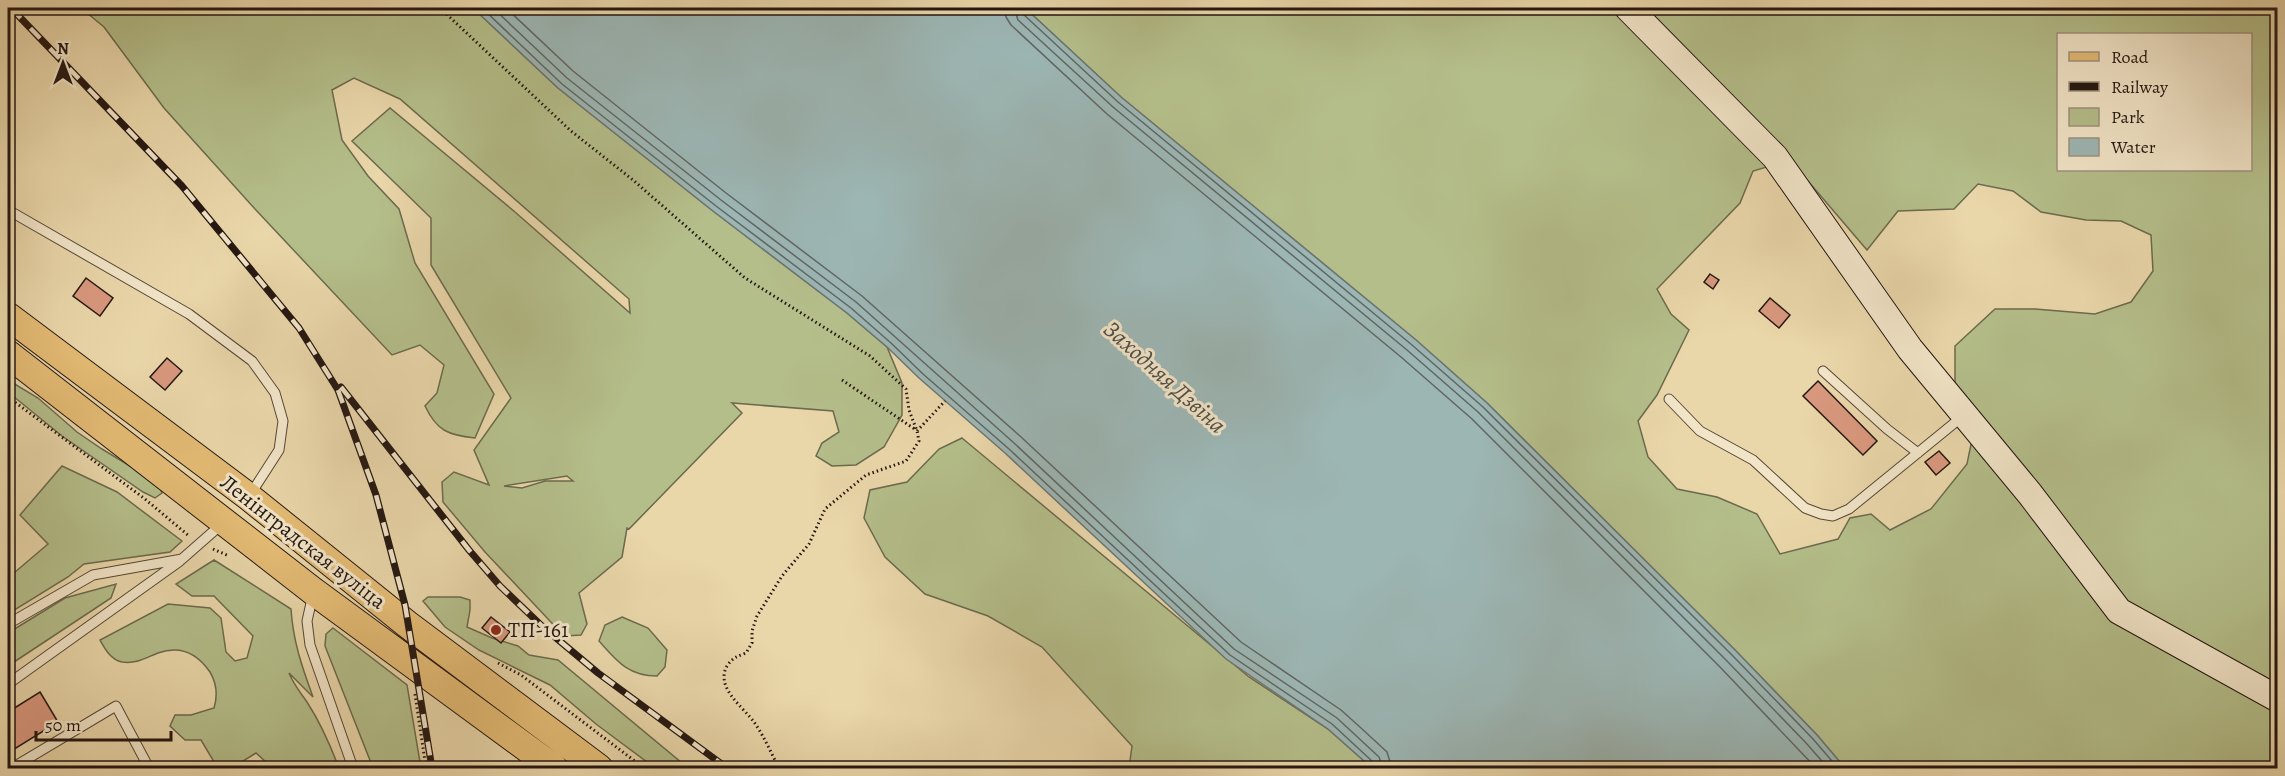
<svg xmlns="http://www.w3.org/2000/svg" width="2285" height="776" font-family="Alegreya,serif">
<style>
.green{fill:#b4be8a;stroke:#6c6a4e;stroke-width:1.5;fill-rule:evenodd}
.water{fill:#9cb6b4;stroke:#6c7673;stroke-width:1.5}
.lines{fill:none;stroke-linecap:round;stroke-linejoin:round}
.shore{stroke:#606663;stroke-width:1.5}
.building{fill:#d9987e;stroke:#251712;stroke-width:1.5}
.lane-casing{stroke:#564738;stroke-width:11}
.secondary-casing{stroke:#251712;stroke-width:28}
.primary-casing{stroke:#251712;stroke-width:29}
.path{stroke:#251712;stroke-width:3;stroke-dasharray:1.5 3;stroke-linecap:butt}
.lane{stroke:#f1e4c7;stroke-width:9}
.secondary{stroke:#f1e4c7;stroke-width:26}
.primary{stroke:#e4bb74;stroke-width:27}
.rail-casing{stroke:#251712;stroke-width:7}
.rail{stroke:#f1e4c7;stroke-width:4.5;stroke-dasharray:14;stroke-linecap:butt}
.poi-dot{fill:#8f2418;stroke:#f1e4c7;stroke-width:2}
.labels{text-anchor:middle;dominant-baseline:central;stroke-width:6;stroke-linejoin:round;paint-order:stroke}
.street-label{font-size:22px;fill:#251712;stroke:#f1e4c7}
.poi-label{font-size:22px;fill:#251712;stroke:#f1e4c7;text-anchor:start}
.water-label{font-size:24px;font-style:italic;fill:#4f4f4b;stroke:#f1e4c7}
</style>
<rect width="100%" height="100%" fill="#e9d6a9"/>
<filter id="stains"><feTurbulence type="fractalNoise" baseFrequency=".00333" numOctaves="4"/><feColorMatrix values="0 0 0 0 .2 0 0 0 0 .09 0 0 0 0 .02 0 0 0 .5 -.17"/></filter>
<radialGradient id="worn" r=".72"><stop offset=".6" stop-color="#630" stop-opacity="0"/><stop offset="1" stop-color="#630" stop-opacity=".3"/></radialGradient>
<path class="green" d="M81,8H473L558,88L713,211L847,313L887,347L902,383V415L884,447L856,465L832,466L816,456L822,443L839,432L833,411L732,403L742,413L629,529L627,528L622,557L579,593L587,624L581,635L564,636L485,552L443,502L442,482L454,472L489,485L474,450L511,398L431,265V218L352,141L390,108L515,212L630,313L629,299L400,99L354,78L332,90L342,140L368,176L399,209L415,263L494,394L475,438C448,435 437,431 425,406L437,393L444,365L420,345L392,355L255,209L164,108L104,27ZM567,476L573,481H545L522,488L504,486Z
M1025,8H2277V768H1845L1817,735L1736,651L1487,403L1416,340L1121,97ZM2058,34H2250V170H2058ZM1790,160L1867,250L1898,211L1954,209L1978,184L2013,191L2041,212L2086,220L2121,221L2151,235L2153,271L2131,302L2095,314L2035,309H1995L1955,346V387L1976,420L1967,464L1931,509L1890,530L1871,514L1850,518L1838,539L1780,554L1757,514L1717,497L1677,489L1648,457L1638,421L1657,395L1689,330L1671,314L1657,289L1740,203L1753,171Z
M8,380L38,398L77,432L102,449L158,483L162,493L155,498L143,492L62,436L8,392Z
M962,438L1249,677L1328,729L1372,768H1129L1132,746L1042,647L988,616L925,594L885,557L864,518L870,490L907,482L939,449Z
M62,466L117,492L182,541L170,552L84,564L68,577L8,614V578L48,544L20,515Z
M214,560L291,609C293,641 302,667 313,697L289,673C294,685 300,692 307,702C320,722 331,747 339,768H266L267,763L256,753L243,761L238,768H211L213,760L201,740H185L170,726L175,715H191L214,708C218,695 217,684 210,672C197,653 180,645 158,653C145,658 137,664 122,662C111,660 105,649 100,640L168,604L210,608L221,618L226,652L235,661L247,658L253,636L214,596H192L176,584Z
M116,584L111,598L8,666V633L65,598Z
M428,597H460L470,600V610L467,627L492,638L518,646L529,655L558,660L688,768H655L596,724L550,685L479,650L445,627L423,601Z
M622,617L648,628L667,650L665,667L657,676C628,676 617,661 599,641L605,625Z
M333,628L407,685L421,768H373L325,646L326,634Z"/>
<path class="water" d="M473,8H1025L1121,97L1416,340L1487,403L1736,651L1817,735L1845,768H1372L1328,729L1226,659L1005,453L919,378L887,347L847,313L713,211L558,88Z"/>
<g class="lines">
<path class="shore" d="M482,8L562,84L716,206L851,308L891,343L923,374L1009,449L1230,655L1332,724L1373,762L1375,768
M493,8L567,78L721,200L856,302L1014,443L1234,649L1337,718L1379,757L1383,768
M506,8L573,71L726,193L862,296L1020,436L1241,642L1341,710L1361,728L1387,752L1392,768
M1005,8L1006,17L1011,25L1107,114L1401,357L1472,419L1720,667L1816,768
M1014,8L1018,20L1113,107L1407,350L1478,412L1726,660L1807,744L1828,768
M1021,8L1023,14L1118,102L1412,345L1483,407L1732,655L1813,739L1838,768"/>
</g>
<path class="building" d="M1710,274L1719,280L1713,289L1704,282Z
M86,278L113,298L100,316L73,296Z
M1770,298L1790,315L1779,328L1759,311Z
M167,358L182,371L165,390L150,377Z
M1818,381L1877,441L1863,455L1803,396Z
M1939,451L1950,463L1936,475L1925,462Z
M491,617L510,632L501,643L482,628Z
M40,692L58,722L8,753V712Z"/>
<g class="lines">
<g class="lane-casing">
<path id="lane" d="M8,210L189,314L252,361L275,393L283,421L279,450L250,495
M1823,371L1887,429L1918,453
M1669,399L1700,431L1753,460L1805,508L1821,514L1833,516L1849,509L1963,416
M313,594L307,621L310,645L353,768
M8,624L93,575L182,559L223,523
M8,684L180,561
M12,768L116,706L149,768"/>
</g>
<g class="secondary-casing">
<path id="secondary" d="M1628,8L1775,157L1910,349L2030,494L2119,611L2278,699"/>
</g>
<g class="primary-casing">
<path id="primary" d="M8,316L249,497L407,624L599,768
M8,354L313,591L554,768"/>
</g>
<path class="path" d="M440,8L571,131L633,180L745,278L870,356L906,389L909,410L917,431L919,441L906,461L866,475L825,509L809,544L782,576L757,616L752,631V643L746,653C738,656 732,658 727,666C715,687 742,706 754,722C764,736 771,753 779,768
M842,380L916,430
M8,397L145,499L189,536
M917,431L945,401
M213,549L229,556
M498,663L521,675L644,768
M415,694L426,768"/>
<use href="#lane" class="lane"/>
<use href="#secondary" class="secondary"/>
<use href="#primary" class="primary"/>
<g class="rail-casing">
<path id="rail" d="M11,8L182,186L299,328L338,390L376,495L405,605L432,768
M341,387L469,550L500,586L543,627L598,673L727,768"/>
</g>
<use href="#rail" class="rail"/>
</g>
<circle class="poi-dot" cx="496" cy="630" r="6"/>
<g class="labels">
<g class="street-label">
<text transform="translate(303 542) rotate(38)">Ленінградская вуліца</text>
</g>
<g class="poi-label">
<text x="508" y="630">ТП-161</text>
</g>
<g class="water-label">
<text transform="translate(1165 377) rotate(42)">Заходняя Дзвіна</text>
</g>
</g>
<rect width="2285" height="776" fill="none" stroke="#e9d6a9" stroke-width="30"/>
<rect x="9" y="9" width="2267" height="758" fill="none" stroke="#251712" stroke-width="3"/>
<rect x="15" y="15" width="2255" height="746" fill="none" stroke="#251712" stroke-width="1.5"/>
<rect x="2057" y="33" width="195" height="138" fill="#f1e4c7" stroke="#9f927f" stroke-width="1.5"/>
<rect x="2069" y="52" width="30" height="9" fill="#e4bb74" stroke="#9f927f" stroke-width="1.5"/>
<text x="2111" y="63" font-size="18" fill="#251712">Road</text>
<rect x="2069" y="82" width="30" height="9" fill="#251712" stroke="#9f927f" stroke-width="1.5"/>
<text x="2111" y="93" font-size="18" fill="#251712">Railway</text>
<rect x="2069" y="108" width="30" height="18" fill="#b4be8a" stroke="#9f927f" stroke-width="1.5"/>
<text x="2111" y="123" font-size="18" fill="#251712">Park</text>
<rect x="2069" y="138" width="30" height="18" fill="#9cb6b4" stroke="#9f927f" stroke-width="1.5"/>
<text x="2111" y="153" font-size="18" fill="#251712">Water</text>
<g transform="translate(63 63)" stroke="#f1e4c7" stroke-width="4.5" paint-order="stroke">
<path d="M0-4.5L10 22L0 15L-10 22Z" fill="#251712"/>
<text y="-9" font-size="16" font-weight="bold" text-anchor="middle" fill="#251712">N</text>
</g>
<path d="M36 731v9h135v-9" fill="none" stroke="#251712" stroke-width="3"/>
<text x="45" y="731" font-size="18" fill="#251712" stroke="#f1e4c7" stroke-width="4.5" paint-order="stroke">50 m</text>
<rect width="100%" height="100%" filter="url(#stains)"/>
<rect width="100%" height="100%" fill="url(#worn)"/>
</svg>
